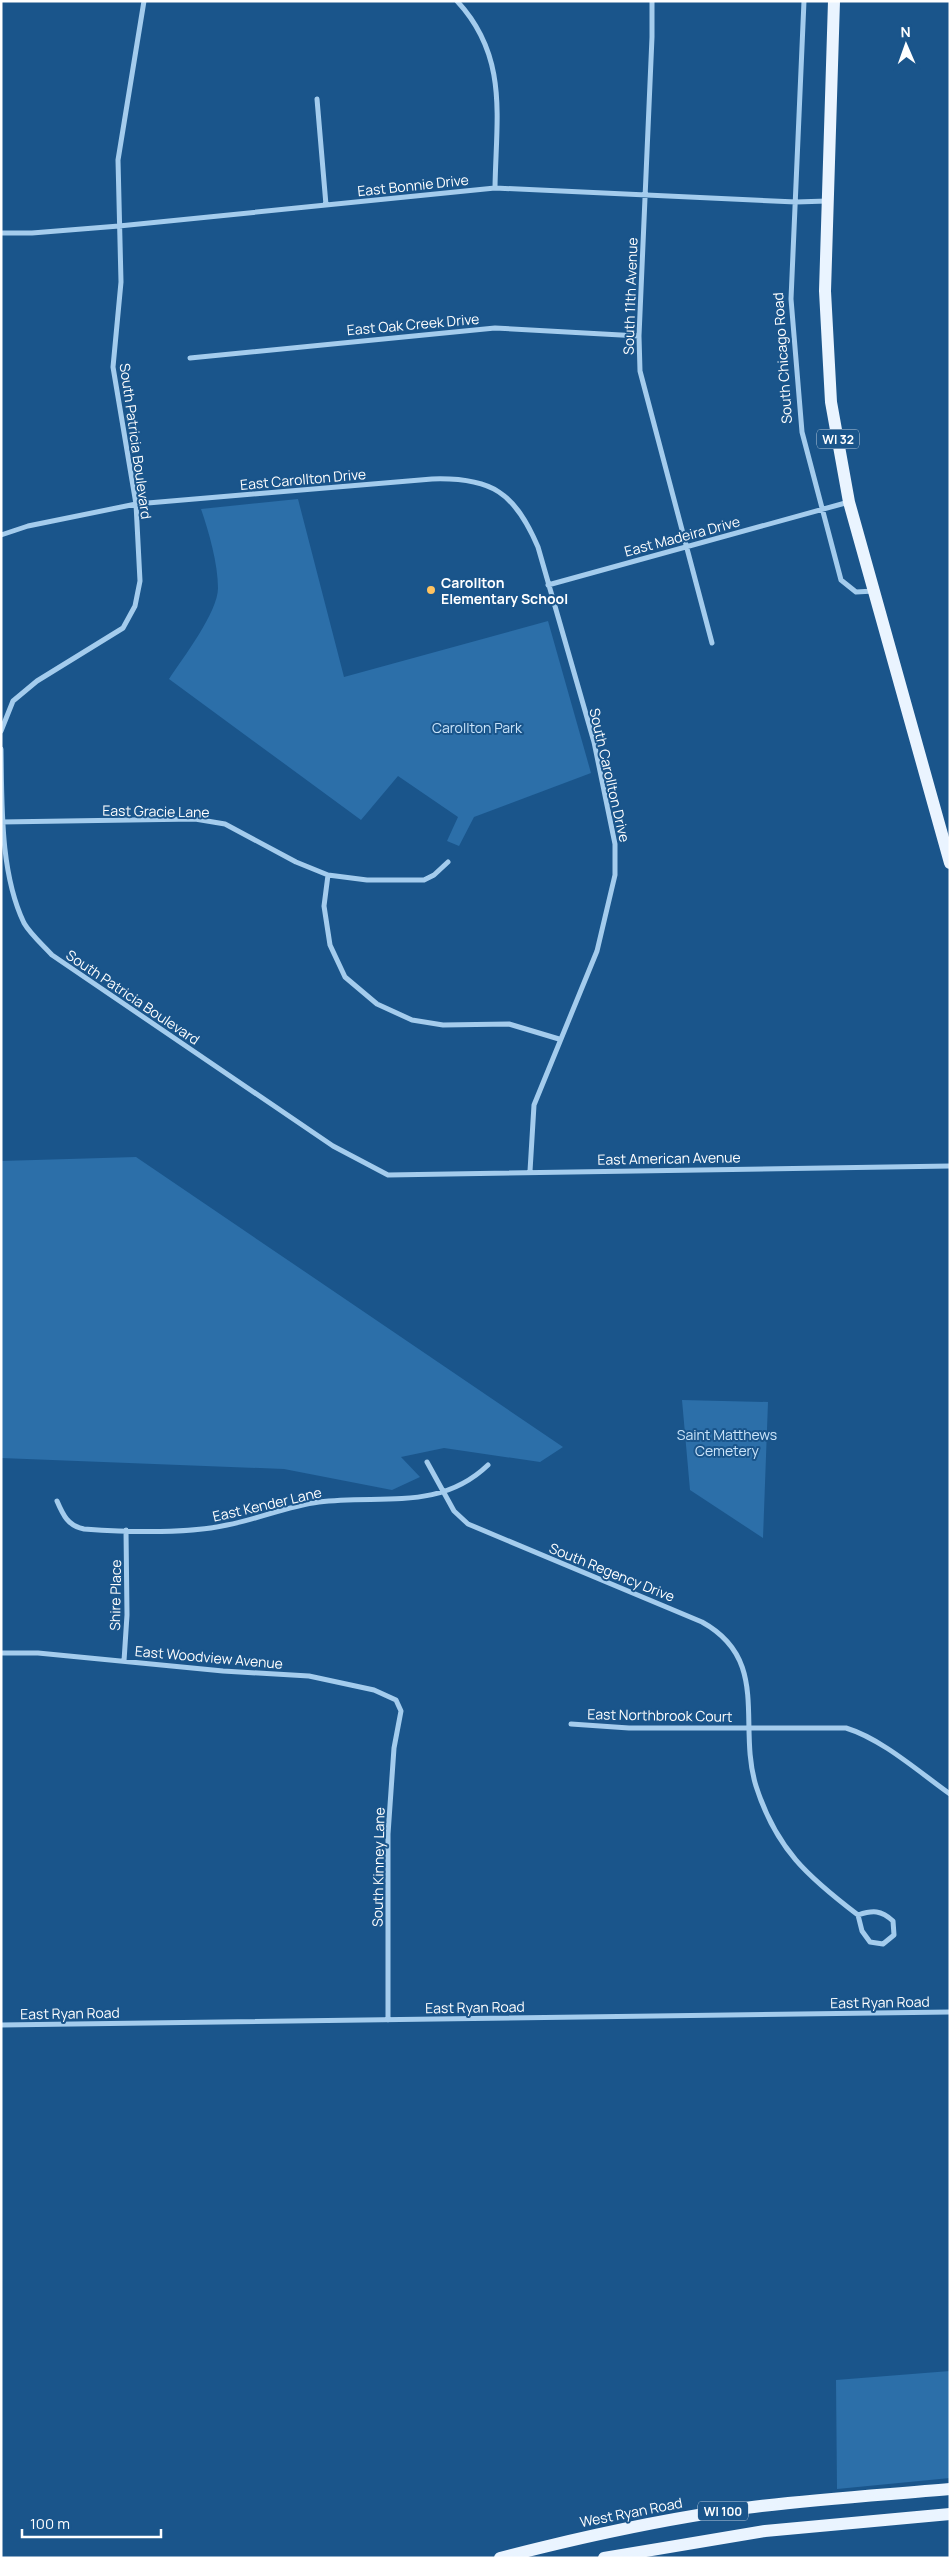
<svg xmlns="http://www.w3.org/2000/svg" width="951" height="2559" font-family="Manrope,sans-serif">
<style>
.green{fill:#2c6fa9}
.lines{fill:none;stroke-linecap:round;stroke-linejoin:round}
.street{stroke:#a4cced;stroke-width:5}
.primary{stroke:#eaf4ff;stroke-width:12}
.poi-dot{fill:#ffc360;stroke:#1a558b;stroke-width:2}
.labels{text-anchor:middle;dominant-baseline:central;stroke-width:4;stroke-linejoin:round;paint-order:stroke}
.shield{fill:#1a558b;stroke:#baccdc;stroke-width:1}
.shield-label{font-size:12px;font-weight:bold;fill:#fff}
.street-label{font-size:14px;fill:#fff;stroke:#1a558b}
.poi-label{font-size:14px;font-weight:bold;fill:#fff;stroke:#1a558b;text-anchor:start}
.park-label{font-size:14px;fill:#cae4fa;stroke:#1a558b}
</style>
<rect width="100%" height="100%" fill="#1a558b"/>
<path class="green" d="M298,499L344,677L548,621L591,773L474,817L459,846L447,841L458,817L398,776L361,820L169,679C183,658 218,612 218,588C218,564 209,532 201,509Z
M136,1157L563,1447L540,1462L444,1448L401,1457L420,1477L392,1490L284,1469L1,1458V1161Z
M682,1400L768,1402L763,1538L690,1490Z
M950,2371V2478L837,2489L836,2380Z"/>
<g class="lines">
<path class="street" d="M457,1C509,57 496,118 495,188
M652,1V37L639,336L640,371L712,643
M804,1L791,299L802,432L841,580L856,592L874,591
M317,99L326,205
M1,233H32L119,226L495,188L796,202L827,201
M190,358L495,328L639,336
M1,535L28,526L136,504L432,479C492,477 515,493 538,547L594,742L615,844V875L597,951L534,1105L530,1171
M548,585L849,502
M1,731L13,701L37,681L123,628L135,606L140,581L136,504L113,367L121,282L118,160L144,1
M1,749C2,805 0,873 24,923C31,935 43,945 52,955L333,1146L388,1175L950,1166
M1,822L195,819L225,824L296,862L328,875L367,880H424L434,875L448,862
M328,875L324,906L330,945L345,977L377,1004L412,1020L443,1025L509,1024L559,1039
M427,1462L454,1511L468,1524L702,1622C771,1660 737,1725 756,1786C776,1849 808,1877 858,1915L862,1931L870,1942L883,1944L894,1935L893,1921C881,1910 873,1910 858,1915
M57,1501C63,1515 68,1526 84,1529C126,1532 186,1534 227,1525C258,1519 288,1506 319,1502C380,1494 439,1512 488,1465
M1,1653H38L223,1671L309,1676L374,1690L396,1700L401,1711L394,1748L388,1834V2020
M124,1661L127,1615L126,1530
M571,1724L629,1728H846C882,1739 919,1772 950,1794
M1,2025L950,2012"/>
<path class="primary" d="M834,1L825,291L831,402L849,502L950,863
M500,2558C581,2537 662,2519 745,2508C813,2499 882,2495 950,2489
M604,2558L765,2531L950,2514"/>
</g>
<circle class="poi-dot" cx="431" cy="590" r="5"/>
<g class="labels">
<g class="shield">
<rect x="817" y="429.5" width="42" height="19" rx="4"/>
<rect x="698" y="2501.5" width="50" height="19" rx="4"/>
</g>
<g class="shield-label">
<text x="838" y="439">WI 32</text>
<text x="723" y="2511">WI 100</text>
</g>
<g class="street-label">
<text transform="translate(413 185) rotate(-6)">East Bonnie Drive</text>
<text transform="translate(630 296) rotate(-88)">South 11th Avenue</text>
<text transform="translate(413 324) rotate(-5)">East Oak Creek Drive</text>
<text transform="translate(782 358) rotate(-94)">South Chicago Road</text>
<text transform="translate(136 441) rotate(82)">South Patricia Boulevard</text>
<text transform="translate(303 479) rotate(-5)">East Carollton Drive</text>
<text transform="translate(682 536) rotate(-15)">East Madeira Drive</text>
<text transform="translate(610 775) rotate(77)">South Carollton Drive</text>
<text transform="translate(156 811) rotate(1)">East Gracie Lane</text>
<text transform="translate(133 997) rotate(34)">South Patricia Boulevard</text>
<text transform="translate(669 1158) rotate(-1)">East American Avenue</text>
<text transform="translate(267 1504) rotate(-13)">East Kender Lane</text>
<text transform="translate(612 1572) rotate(22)">South Regency Drive</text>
<text transform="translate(115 1595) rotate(-89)">Shire Place</text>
<text transform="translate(209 1657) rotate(5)">East Woodview Avenue</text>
<text transform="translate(660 1715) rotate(1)">East Northbrook Court</text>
<text transform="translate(378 1867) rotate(-89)">South Kinney Lane</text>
<text transform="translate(880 2002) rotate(-1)">East Ryan Road</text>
<text transform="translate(475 2007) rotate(-1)">East Ryan Road</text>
<text transform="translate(70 2013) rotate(-1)">East Ryan Road</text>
<text transform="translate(631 2512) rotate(-11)">West Ryan Road</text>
</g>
<g class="poi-label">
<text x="441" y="582">Carollton<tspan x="441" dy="16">Elementary School</tspan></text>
</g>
<g class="park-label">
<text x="477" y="727">Carollton Park</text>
<text x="727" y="1434">Saint Matthews<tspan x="727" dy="16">Cemetery</tspan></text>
</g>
</g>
<rect width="951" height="2559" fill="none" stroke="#ffffff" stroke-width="5"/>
<g transform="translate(906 45) rotate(358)" stroke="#1a558b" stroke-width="4" paint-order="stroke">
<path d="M0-4L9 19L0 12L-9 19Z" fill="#ffffff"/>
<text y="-8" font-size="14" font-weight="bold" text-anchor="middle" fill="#ffffff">N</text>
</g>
<path d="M22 2529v8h139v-8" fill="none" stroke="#ffffff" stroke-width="2.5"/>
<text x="30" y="2529" font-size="15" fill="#ffffff" stroke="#1a558b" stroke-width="4" paint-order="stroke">100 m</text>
</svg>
